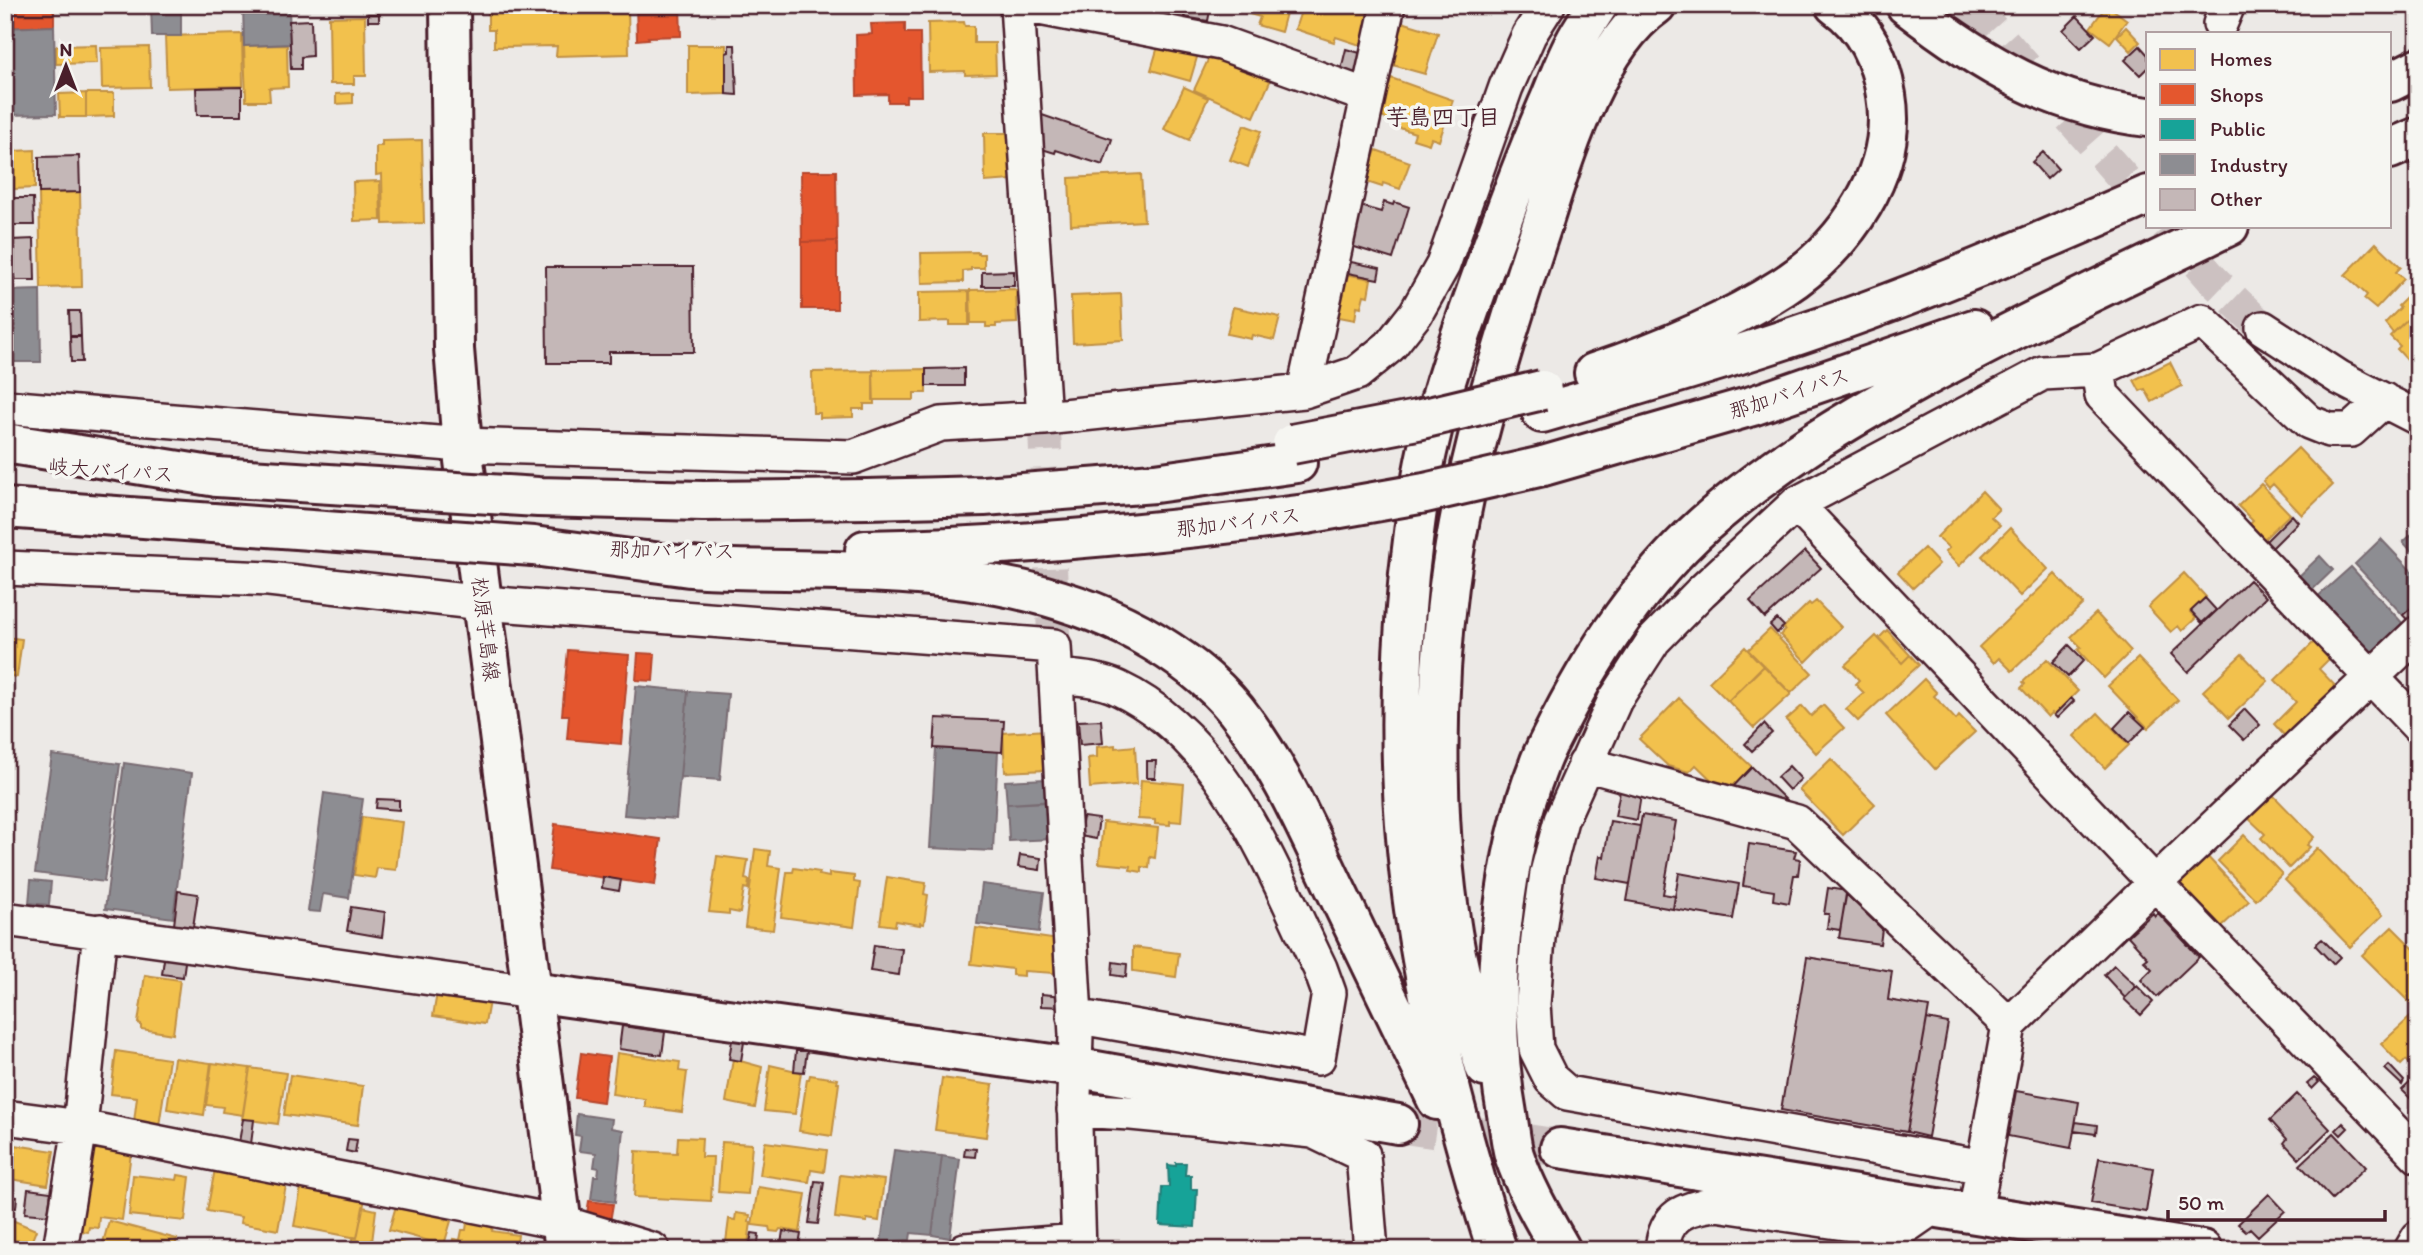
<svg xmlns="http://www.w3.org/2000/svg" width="2423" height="1255" font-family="Itim,'Klee One',sans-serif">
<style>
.homes{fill:#f2c14e;stroke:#c09044;stroke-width:2}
.shops{fill:#e4572e;stroke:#b6462d;stroke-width:2}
.public{fill:#17a398;stroke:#267b77;stroke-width:2}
.industry{fill:#8d8d92;stroke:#796c73;stroke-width:2}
.building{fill:#c4b7b7;stroke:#4a1f2b;stroke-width:2}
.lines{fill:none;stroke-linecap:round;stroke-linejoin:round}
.street-tunnel{stroke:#ccc1c1;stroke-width:33;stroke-dasharray:33 17;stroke-linecap:butt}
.secondary-tunnel{stroke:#ccc1c1;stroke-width:38;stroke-dasharray:38 19;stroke-linecap:butt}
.street-casing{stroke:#4a1f2b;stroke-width:38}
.secondary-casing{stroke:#4a1f2b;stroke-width:44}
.highway-casing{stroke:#4a1f2b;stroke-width:44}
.street{stroke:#f6f6f2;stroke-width:33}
.secondary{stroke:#f6f6f2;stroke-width:38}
.highway{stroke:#f6f6f2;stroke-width:38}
.highway-bridge-casing{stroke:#4a1f2b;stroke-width:44;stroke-linecap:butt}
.highway-bridge{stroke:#f6f6f2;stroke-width:38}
.labels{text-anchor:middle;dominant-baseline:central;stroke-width:7;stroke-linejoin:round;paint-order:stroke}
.street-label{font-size:21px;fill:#4a1f2b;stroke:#f6f6f2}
.neighbourhood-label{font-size:23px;font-weight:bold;fill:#4a1f2b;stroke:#f6f6f2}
</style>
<rect width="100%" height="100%" fill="#ece9e6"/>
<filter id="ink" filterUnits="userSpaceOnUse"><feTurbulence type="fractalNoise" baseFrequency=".0143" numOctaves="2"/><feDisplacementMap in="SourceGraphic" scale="14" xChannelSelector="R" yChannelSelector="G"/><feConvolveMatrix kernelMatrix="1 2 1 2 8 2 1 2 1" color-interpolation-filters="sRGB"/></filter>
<g filter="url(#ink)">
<path class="homes" d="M493,5H628L629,54L556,56L557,46L494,47V30H488V13H493Z
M1161,5H1179L1173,26L1156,21Z
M1229,5H1288L1281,32L1257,25L1260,17L1228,8Z
M1303,5H1376L1363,46L1336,37L1334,42L1295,29Z
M1451,5H1472L1469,13Z
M2107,5L2127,20L2110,43L2090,28Z
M365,16L366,76H354V84H330L329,17Z
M964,22L965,26H974V43H995L996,74L965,75V71L929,72L928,23Z
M1402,22L1438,33L1425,74L1389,64Z
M2126,27L2140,42L2131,51L2117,36Z
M242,34L243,86L167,88L165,36Z
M1159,43L1198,54L1190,81L1151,70Z
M96,45L97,63L56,64V46Z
M287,45L288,87L269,88L270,101H246L244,46Z
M688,45H726V94L688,95Z
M149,47L150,87L102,88L101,48Z
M1213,49L1272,77L1254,117L1194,90Z
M1391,78L1453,100L1439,141L1431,138L1429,144L1413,139L1415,133L1397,127L1398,123L1378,116Z
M1184,87L1208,98L1189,140L1164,129Z
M86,93V117H60L59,94Z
M86,93H114V116L86,117Z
M353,93V103L336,104V94Z
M1244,125L1261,131L1248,167L1230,160Z
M984,133H1011L1012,180L985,182Z
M422,140L424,223L383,224L382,174L376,175V146H382V141Z
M14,146V189H5V147Z
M35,150V188L14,189V151Z
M1376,150L1410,162L1400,189L1383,183L1382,187L1367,182L1368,178H1366Z
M1141,174L1144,221L1071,225L1069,178Z
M380,181L381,220L354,221L353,182Z
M80,192L82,287L41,288L39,193Z
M2376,243L2401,267L2396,272L2404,279L2376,309L2364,299L2367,295L2345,275Z
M978,252V254H984V268H971V270L963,271V282L922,283L921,253Z
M1340,273L1371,279L1368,296L1364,295L1361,307L1357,306L1355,320L1334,316Z
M1014,289L1016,291L1017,323L996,324V327H986V323H971L970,290Z
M969,291V325H950V321L919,322V292Z
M1121,294L1123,340L1073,343L1071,296Z
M2410,294L2418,301V309L2393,333L2385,323L2400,308L2398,306Z
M1233,307L1280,317L1274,340L1252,335L1251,339L1227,334Z
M2418,309V364L2411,357L2408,361L2397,349L2400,346L2390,336Z
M2170,362L2182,386L2152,402L2145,389L2140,391L2134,380Z
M926,369V393H914V400H873V370Z
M873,371L874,404H864V409H853V417L820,418V413H813L812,372Z
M2298,448L2333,485L2302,515L2273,484L2269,488L2263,481Z
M2261,484L2290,514L2264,539L2250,524L2253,521L2238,506Z
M1982,491L1999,509L1991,517L2000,525L1959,566L1945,552L1949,548L1937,537Z
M2010,528L2048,569L2020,596L1982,556Z
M1924,548L1939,564L1913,588L1898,572Z
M2184,573L2206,597L2190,612L2196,618L2182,631L2178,626L2171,632L2148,607Z
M2055,574L2083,604L2012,671L1999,658L1994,663L1979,647Z
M1816,601L1841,627L1806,662L1780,635L1785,630L1783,628L1809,603L1811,605Z
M2096,613L2131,651L2104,678L2078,650L2081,647L2071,637Z
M1770,629L1812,673L1791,693L1748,650Z
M1887,630L1910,655L1902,663L1879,638Z
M5,631L6,637L22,639L17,677L5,675Z
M1876,636L1902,663L1910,655L1919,665L1858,721L1846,709L1864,693L1855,684L1859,680L1845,665Z
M2317,639L2332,656L2319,669L2342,693L2291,743L2274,724L2296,702L2275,680Z
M1745,647L1763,666L1728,701L1709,682Z
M2242,654L2268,681L2229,718L2203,691Z
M2138,658L2178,700L2148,728L2108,686Z
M2047,659L2078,691L2054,715L2052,713L2048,717L2021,688L2025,684L2023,682Z
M1764,666L1791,694L1754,728L1728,701Z
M1924,679L1937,693L1934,696L1956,720L1959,716L1975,732L1935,769L1886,715Z
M1679,698L1752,767L1726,794L1696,765L1689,772L1668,766L1639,739Z
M1823,705L1844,728L1816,753L1786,720L1802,706L1811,716Z
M2098,713L2129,745L2105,768L2074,736Z
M1045,730L1047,770L1005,772L1003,733Z
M1115,745V748L1135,746L1137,784L1090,788L1088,758L1097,757V747Z
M1831,759L1875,804L1843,835L1799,790Z
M1141,780L1184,784L1181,822L1170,821V825L1155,824V820L1138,819Z
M2270,792L2314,837L2307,845L2310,847L2289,868L2261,838L2265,834L2246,816Z
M362,817L402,822L396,870L377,868L375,878L354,875Z
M1103,822L1158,828L1155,858L1150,857L1149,868L1142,867V872L1130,870L1131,866L1099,863Z
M2244,835L2282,874L2256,900L2218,861Z
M2317,848L2383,915L2350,947L2285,880Z
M755,849L770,851L768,866L781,868L773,930L745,927Z
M2204,853L2249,901L2221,927L2176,879Z
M717,856L748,860L745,879L749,880L748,889L744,888L740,913L729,911V914L709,912Z
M794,868L820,872L819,875L829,877V873L854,876V882L860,883L854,927L781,917L787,872H793Z
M887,877L926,883L924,894L928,895L924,924L920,923V925L896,921L895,926L880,924Z
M2392,927L2418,953V999L2412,1005L2362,955Z
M976,928L1059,940L1054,973L1024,971V976L1012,975V969L971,964Z
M1133,947L1179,953L1176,977L1133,971Z
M145,975L180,980L173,1034L141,1029V1024L138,1023Z
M437,993L489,1001L485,1024L433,1016Z
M2418,1010V1061L2412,1066L2406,1060L2401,1065L2381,1044Z
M116,1051L169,1059L159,1126L134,1122L137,1097L111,1094Z
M617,1053L680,1062L679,1071L687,1072L682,1112L645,1107V1099L612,1094Z
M174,1058L211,1063L204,1115L167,1109Z
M733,1059L762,1067L755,1108L726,1102Z
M212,1063L250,1068L243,1115L222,1112L223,1107L206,1105Z
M770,1065L801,1072L795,1114L764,1111Z
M250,1068L286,1073L278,1124L242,1119Z
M290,1075L363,1086L358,1125L284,1115Z
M810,1075L838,1079L837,1083H839L832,1136L799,1131L807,1079H809Z
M942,1078L993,1085L986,1137L935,1130Z
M678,1137L702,1138L701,1157H713L711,1201L634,1197L636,1151L677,1153Z
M722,1142L752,1144L748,1194L718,1192Z
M765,1142L827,1150L824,1172L811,1170L809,1182L760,1175Z
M15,1145L54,1151L48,1185L10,1179Z
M80,1147L131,1153L122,1220L99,1217L98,1228L89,1227L88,1232L69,1230Z
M5,1150L11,1151L5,1190Z
M215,1169L288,1174L278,1230L240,1223L241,1217L207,1211Z
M133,1175L177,1180L178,1175L190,1177L185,1221L129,1215Z
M840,1175L884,1180L879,1221L867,1219V1222L835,1218Z
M302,1182L367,1189L357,1238L294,1226Z
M758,1187L806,1194L800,1232L780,1229L778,1232L770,1231L769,1227L752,1225Z
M398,1199L446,1212L444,1219L451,1221L444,1245L389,1230Z
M363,1207L376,1210L371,1250H352L353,1237L357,1238Z
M736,1213L750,1215L749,1222H751L748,1245L726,1242L729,1219L735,1220Z
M468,1216L494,1220L492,1231L518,1235L516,1250H451L453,1239L460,1240L462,1230H466Z
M5,1217L12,1220L5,1238Z
M12,1220L36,1230L28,1250H5V1238Z
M109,1221L177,1239L174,1250H101Z
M389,1241L432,1249V1250H387Z
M290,1242L316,1245V1250H289Z"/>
<path class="shops" d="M5,5H54V26L5,28Z
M636,5H680L681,36L648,37L649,39L637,40Z
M905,23V33H920L921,96H906V102H888V94L857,95L856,35L872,34L871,24Z
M801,171H836L837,241L802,242Z
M837,241V309H802V242Z
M568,650L629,655L621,744L567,739L569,715H562Z
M638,653L655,654L653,681L636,680Z
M555,824L661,839L655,885L549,870Z
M581,1053L609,1057L603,1102L575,1098Z
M589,1201L613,1204L610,1222L586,1219Z"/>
<path class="public" d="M1176,1163H1186L1185,1175H1191V1189H1197L1195,1227L1160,1225L1162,1187H1169L1168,1165L1176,1166Z"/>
<path class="industry" d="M151,5H181V36H152Z
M243,5H289L290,44L244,46Z
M54,26L56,114L5,115V28Z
M40,290L41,362H5V291Z
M2418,529V558L2403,542Z
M2381,539L2418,578V601L2403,615L2355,564Z
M2320,556L2333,570L2308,594L2295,580Z
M2351,567L2405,626L2369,659L2315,599Z
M636,686L688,691L676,819L624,815Z
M688,691L728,694L720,780L680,777Z
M936,748L998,751L993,851L930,848Z
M52,755L120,764L104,882L35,873Z
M124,763L192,773L173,918L105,909Z
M1047,779L1048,802L1007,804L1005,781Z
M324,793L363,799L349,898L323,894L320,912L308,911Z
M1053,801L1055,839L1009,841L1007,804Z
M31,880L51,882L49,905L29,903Z
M982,884L1044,892L1039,932L977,924Z
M577,1114L612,1119L611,1128L623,1130L615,1202L591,1199L594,1176H598L599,1168L594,1167L596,1153L579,1151L581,1136L575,1135Z
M894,1150L942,1156L932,1235L911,1233L910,1240L881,1242Z
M942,1156L960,1159L950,1238L932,1235Z"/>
<path class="building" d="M1186,5H1211L1208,21L1184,17Z
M368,14H379V21H368Z
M2077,16L2095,35L2081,48L2063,30Z
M311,20L312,56L301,57V69H291L289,21Z
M729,45H735L737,95L726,94V53L729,52Z
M2140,46L2148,55V67L2140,75L2125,60Z
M1346,49L1367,55L1361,79L1340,74Z
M242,87V115H197L196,88Z
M1042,115L1112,139L1103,165L1056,150L1055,153L1042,149Z
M2043,152L2058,169L2047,179L2032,162Z
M79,156L80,192L39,193V157Z
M5,198H33L34,225H6Z
M1384,202L1393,205L1394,202L1409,207L1393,259L1345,244L1357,205L1381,212Z
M34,239L35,280H14V249H11V240Z
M1351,262L1380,268L1378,279L1348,273Z
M546,267H693L694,352H609V363H547Z
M1014,271V286H982V272Z
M69,311H80L81,336H70Z
M70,337H81L82,362H71Z
M964,368V386H926V369Z
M2292,515L2298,522L2269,551L2263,544Z
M1805,551L1821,568L1765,618L1750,601Z
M2249,580L2266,597L2188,672L2171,654Z
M2205,598L2216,610L2202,623L2191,611Z
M2418,602V615L2410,623L2403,615Z
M1777,619L1784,626L1777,633L1770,625Z
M2069,645L2084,660L2068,677L2053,662Z
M2071,698L2074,701L2057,718L2054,715Z
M2245,709L2260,725L2244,740L2229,725Z
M2129,712L2145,727L2129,743L2114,728Z
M936,718L1004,721L1002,752L934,748Z
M1101,720L1103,743L1080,745L1078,721Z
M1764,724L1772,733L1752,751L1745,744Z
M1147,761H1156L1155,778H1147Z
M1789,766L1801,779L1789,790L1777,777Z
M1752,767L1787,801L1781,806L1726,794Z
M1620,791L1641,795L1637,820L1615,816Z
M377,799L399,800V810L376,808Z
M1642,815L1676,821L1663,894L1675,896L1673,909L1627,901Z
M1083,817L1099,819L1096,839L1080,836Z
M1610,821L1640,826L1630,884L1596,878L1600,856L1604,857Z
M1749,844L1796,851L1794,858L1800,859L1798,875H1794L1789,903L1773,900L1774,891L1743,886Z
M1020,855L1041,858L1040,870L1018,867Z
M1679,873L1739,884L1733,919L1673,909Z
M603,877L621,880L619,891L602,888Z
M1828,888L1847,891L1840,930L1827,928L1829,914H1824Z
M178,891L198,894L193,927L174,925Z
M1846,894L1882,929L1880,944L1839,938Z
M351,907L385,912L382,937L347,931Z
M2153,913L2155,916L2158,913L2199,957L2157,997L2141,980L2152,969L2144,961L2148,958L2128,936Z
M2322,939L2340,957L2333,964L2315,945Z
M874,945L902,949L899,975L870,971Z
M165,952L186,955L183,977L162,974Z
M1807,957L1892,971L1888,1000L1929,1007L1907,1132L1781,1110Z
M1113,962L1127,964L1126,977L1112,975Z
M2114,965L2136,986L2125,998L2104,975Z
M2137,986L2153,1002L2141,1015L2124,999Z
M1041,994L1064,996V1007L1041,1006Z
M1927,1019L1948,1023L1928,1137L1907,1132Z
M622,1026L665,1032L662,1055L619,1049Z
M732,1040L744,1042L741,1061L729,1059Z
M796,1051H807L804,1072L794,1071Z
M2389,1065L2404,1081L2402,1085L2385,1069Z
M2418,1075V1106L2402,1090Z
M2314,1078L2319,1082L2312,1089L2307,1084Z
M2016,1091L2079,1102L2071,1148L2008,1136Z
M2297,1094L2330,1129L2299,1159L2284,1143L2287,1139L2270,1120Z
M243,1119L254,1120L251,1144L239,1142Z
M2076,1122L2097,1125L2096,1134L2074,1131Z
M2343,1123L2348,1128L2341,1135L2336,1130Z
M2334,1133L2366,1167L2332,1199L2300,1165Z
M348,1139L357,1140L355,1153L346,1151Z
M965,1148L976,1149L975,1157L964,1156Z
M2099,1158L2153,1168L2146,1212L2091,1203Z
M815,1181L824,1182L818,1224L809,1223Z
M28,1189L51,1192L48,1215L25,1213Z
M2269,1194L2285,1211L2258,1236L2250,1228L2246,1231L2238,1224Z
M6,1196L17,1197L16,1208L5,1207Z
M783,1231L801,1234L799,1246L781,1244Z
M752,1233L759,1234L758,1243L750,1242Z"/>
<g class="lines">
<path class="street-tunnel" d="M1971,5L2148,206
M2166,226L2214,281L2263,328
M1044,418L1054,646"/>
<path class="secondary-tunnel" d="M1398,1124L1560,1148"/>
<g class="street-casing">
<path id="street" d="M1017,5L1044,418
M1024,5L1221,43L1367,96
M2220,24L2228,5
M2263,328L2340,378L2418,418
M2098,370L2102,395L2418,726
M1304,391L1388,5
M5,407L462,445L853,457L941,424L1044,418L1304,391L1357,373L1390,346L1416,313L1443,265L1506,87L1529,35L1548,5
M1796,504L2155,883L2418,1156
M5,568L269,579L483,603L1054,646L1076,1035L1074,1096L1079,1250
M1056,676C1076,678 1099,679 1118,688C1226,739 1271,868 1320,968L1329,993L1318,1058L1074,1016
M1585,764L1797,822L2009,1025
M5,919L532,992
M1074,1110L1131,1113L1313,1131L1363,1155L1371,1250
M5,1117L80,1127L563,1223L653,1250
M1984,1167L1567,1093L1551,1079L1536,1049L1533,1004L1538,938L1547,873L1561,820L1615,700L1654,640L1701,592L1796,504L2043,373L2098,370L2202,321L2309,422L2329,430H2351L2384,400
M1975,1213L2009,1025L2155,883L2418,633
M60,1250L80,1127L100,931
M965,1250L1079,1241
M1662,1250C1665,1215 1684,1208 1716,1204L1899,1231L1935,1206
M2411,1250L2418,1238"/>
</g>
<g class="secondary-casing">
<path id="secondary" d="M450,5L454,349L462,445L565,1250
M532,992L1073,1067L1398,1124
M1560,1148L2202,1250"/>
</g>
<g class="highway-casing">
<path id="highway" d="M1906,5C1982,64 2052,106 2148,117
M2390,82L2418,68
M2390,149L2418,137
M1594,373C1660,351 1725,324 1783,287C1845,247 1899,171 1886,95C1881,61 1865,26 1835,5
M1542,413C1631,387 1720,362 1807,332C1923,293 2036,244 2148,195
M5,443L217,477
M1543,466L1752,406L1974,329
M867,499L984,496L1155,483L1297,463
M5,508L213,523
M533,546C570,551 607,556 645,561C664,563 684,567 704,568C850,574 1006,561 1139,633C1175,653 1210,678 1236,710C1278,763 1305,825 1334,886C1368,957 1403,1028 1437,1100
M865,550C1013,547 1159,533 1306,514
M1485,1067C1474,1030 1464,992 1456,954C1434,841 1434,700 1449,586C1465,463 1503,343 1542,225C1564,157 1595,48 1656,5
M1497,1250C1465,1149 1436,1046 1419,942C1399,822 1397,695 1409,574C1414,533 1418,492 1427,452C1443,380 1469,311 1494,242C1512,193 1530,145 1551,97C1558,80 1565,61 1574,44C1581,30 1590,18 1598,5
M1561,1250C1544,1220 1525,1188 1514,1155C1511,1144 1510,1132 1508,1120C1496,1055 1495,990 1502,924C1508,871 1518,817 1538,767C1543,751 1552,737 1559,722C1598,646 1649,571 1715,515C1776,463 1844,422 1914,383C2016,327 2123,277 2229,226"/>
</g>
<use href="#street" class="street"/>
<use href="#secondary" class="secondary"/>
<use href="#highway" class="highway"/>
<g class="highway-bridge-casing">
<path id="highway-bridge" d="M1292,444L1417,420L1542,390
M217,477L538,497L703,501L867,499
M1306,514L1425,493L1543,466
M213,523L533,546"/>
</g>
<use href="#highway-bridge" class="highway-bridge"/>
</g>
</g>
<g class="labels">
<g class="street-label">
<text transform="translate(1789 393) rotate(-18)">那加バイパス</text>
<text transform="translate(111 470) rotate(4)">岐大バイパス</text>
<text transform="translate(1238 522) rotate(-7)">那加バイパス</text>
<text transform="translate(672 550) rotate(1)">那加バイパス</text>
<text transform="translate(486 629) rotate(83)">松原芋島線</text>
</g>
<g class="neighbourhood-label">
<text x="1443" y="117">芋島四丁目</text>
</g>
</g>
<rect width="2423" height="1255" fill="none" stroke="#f6f6f2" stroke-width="28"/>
<rect x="14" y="14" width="2395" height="1227" fill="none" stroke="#4a1f2b" stroke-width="2.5" filter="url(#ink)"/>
<rect x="2146" y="32" width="245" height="196" fill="#f6f6f2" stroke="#b1a0a2" stroke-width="2"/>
<rect x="2160" y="49" width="35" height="21" fill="#f2c14e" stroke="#b1a0a2" stroke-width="2"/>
<text x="2210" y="66" font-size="21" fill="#4a1f2b">Homes</text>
<rect x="2160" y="84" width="35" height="21" fill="#e4572e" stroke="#b1a0a2" stroke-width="2"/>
<text x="2210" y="102" font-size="21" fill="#4a1f2b">Shops</text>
<rect x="2160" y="119" width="35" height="21" fill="#17a398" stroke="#b1a0a2" stroke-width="2"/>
<text x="2210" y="136" font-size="21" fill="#4a1f2b">Public</text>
<rect x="2160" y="154" width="35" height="21" fill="#8d8d92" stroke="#b1a0a2" stroke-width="2"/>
<text x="2210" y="172" font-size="21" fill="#4a1f2b">Industry</text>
<rect x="2160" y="189" width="35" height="21" fill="#c4b7b7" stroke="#b1a0a2" stroke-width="2"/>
<text x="2210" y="206" font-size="21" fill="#4a1f2b">Other</text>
<g transform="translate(66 66)" stroke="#f6f6f2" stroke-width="5" paint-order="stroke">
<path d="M0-5L12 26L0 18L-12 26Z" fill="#4a1f2b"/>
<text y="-10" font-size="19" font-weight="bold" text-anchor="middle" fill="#4a1f2b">N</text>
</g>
<path d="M2168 1210v10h217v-10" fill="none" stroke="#4a1f2b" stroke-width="3.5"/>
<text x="2178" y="1210" font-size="21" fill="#4a1f2b" stroke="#f6f6f2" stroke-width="5" paint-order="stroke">50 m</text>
</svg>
